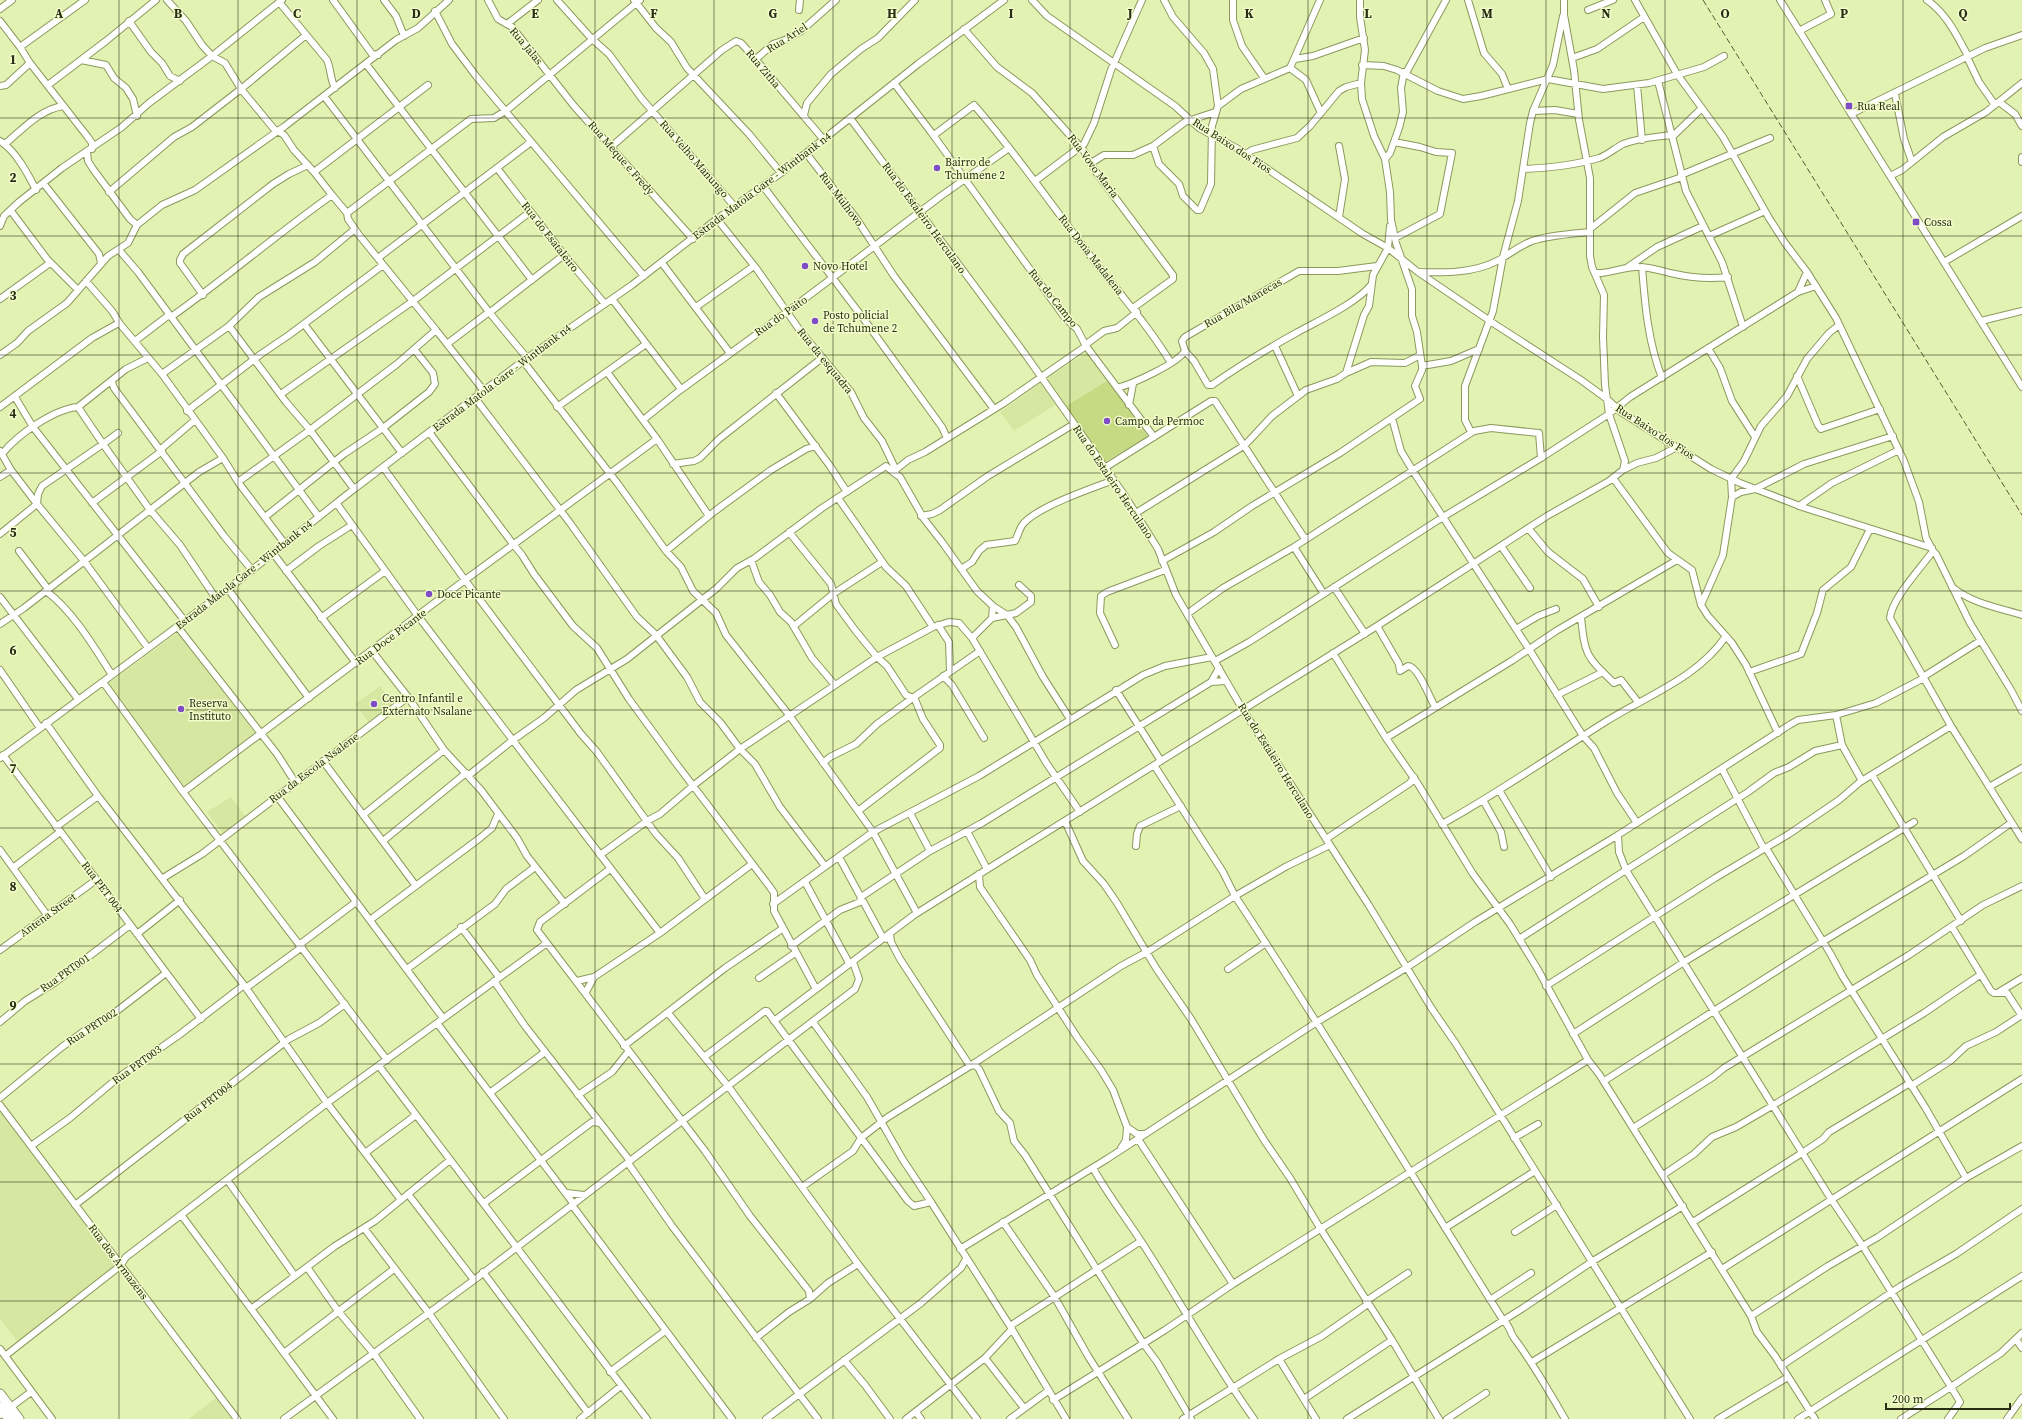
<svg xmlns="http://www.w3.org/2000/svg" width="2022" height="1419" font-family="'Source Serif 4',serif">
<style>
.built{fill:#d6e7a1}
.green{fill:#c6d983}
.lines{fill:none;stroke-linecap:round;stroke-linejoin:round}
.minor-casing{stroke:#8b995d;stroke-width:8}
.highway-casing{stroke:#8b995d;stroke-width:11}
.minor{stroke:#fff;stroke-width:6}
.highway{stroke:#fff;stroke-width:9}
.rail{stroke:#525a38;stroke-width:1;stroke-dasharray:6 3;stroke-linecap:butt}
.grid{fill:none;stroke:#282d14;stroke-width:1;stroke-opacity:0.55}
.poi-dot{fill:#7e4dc5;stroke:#f1fdcb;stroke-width:1.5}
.labels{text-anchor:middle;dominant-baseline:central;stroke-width:3;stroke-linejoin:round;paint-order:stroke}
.street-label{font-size:11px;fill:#282d14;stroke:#f1fdcb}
.poi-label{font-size:11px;fill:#282d14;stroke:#f1fdcb;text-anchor:start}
.grid-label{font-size:13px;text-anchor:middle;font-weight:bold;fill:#282d14;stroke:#f1fdcb;stroke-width:3;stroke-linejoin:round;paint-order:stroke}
</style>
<rect width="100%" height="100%" fill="#e2f2b2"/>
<path class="built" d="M1088,352L1109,380L1066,406L1047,378Z
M1041,383L1055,405L1014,431L1000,412Z
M179,632L256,734L181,789L108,684Z
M380,686L393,705L369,723L355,704Z
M231,797L247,819L223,834L207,812Z
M0,1112L117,1266L20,1345L0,1318Z
M216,1398L232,1419H188Z"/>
<path class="green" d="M1109,380L1148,437L1105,462L1066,406Z"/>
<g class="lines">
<g class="minor-casing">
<path id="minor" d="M167,0L186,21L202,45L212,56L225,63L241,89L306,35
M333,0L372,54L378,55
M384,0L396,16L404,36
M488,0L498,19L512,27L574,106L693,239
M557,0L592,39L609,54L642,99L735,207
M634,0L656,28L671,42L687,68L749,134L781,173
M1032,0L1047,16L1175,106L1199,128L1238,149L1363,234L1388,248L1418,272L1496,325L1581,380L1607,399L1621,412L1711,469L1740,483L1805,508L1932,548
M1164,0L1173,17L1204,53L1213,69L1218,106
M1233,0V20L1242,46L1264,78
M1468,0L1484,53L1502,74L1508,89
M1635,0L1677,74L1723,137L1769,218L1785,243L1807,272L1836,318L1904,461L1919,502L1926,538L1933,551C1921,568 1892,598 1890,618L1951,726L2022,839
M1780,0L2022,387
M1927,0C1947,14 1957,36 1968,56
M279,2L327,60C331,69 330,79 335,88
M0,9L12,0
M799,10L800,0
M1588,10L1613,0
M435,11L452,44L476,76L644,276
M0,21L20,47L30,63L87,136L92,143V149
M129,21L151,52L162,63L170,76L180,81
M507,24L538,0
M964,29L997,67L1032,93L1084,151L1096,172L1173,275V279L1133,308
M1799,31L1831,14L1825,0
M20,47L85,0
M1967,57L1979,82L1995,105
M1572,58L1597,49L1644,17
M756,59L773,44L785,40L801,31L836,0
M1295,59L1313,56L1364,38
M81,60L106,65L114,78L126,88L133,99L137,116
M366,64L532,280
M1362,65L1384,66L1397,70L1438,91L1463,99L1481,96L1548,79L1603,89L1649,83L1704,67L1724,56
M1290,68L1306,80L1321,113
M1406,73L1446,0
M1658,81L1686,191L1722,262L1743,327
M894,83L931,132L1065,318L1077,329L1086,346L1154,437
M48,85L106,41L156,0
M1637,85L1642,140
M0,86L6,85L30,63
M1895,94L1904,139L1912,162
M324,96L489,312L527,358
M1999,102L2015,114L2022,126
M1533,111L1555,110L1578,114
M1851,114L1985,48L2022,35
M804,115L807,103L831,74L861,49L878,38L915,0
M850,118L1025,354L1125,496L1158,549L1176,595L1243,710L1368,904L1432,1009L1456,1044L1690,1419
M934,135L974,105C1015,152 1051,204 1089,254C1117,291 1146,322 1171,363
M1672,137L1702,108
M0,141C16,151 28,174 36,190
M1394,142L1420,147L1436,152L1452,153L1440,214L1395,238
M5,144C23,129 39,110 63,106
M1153,146L1159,164L1179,184L1183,196L1197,210H1200L1211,184L1212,126L1218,106L1241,89L1290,68L1320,0
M611,147L722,50L736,41L741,43L751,54L824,140
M87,152L88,161L93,169L130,219L137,225
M806,153L856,218L894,276L994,409
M1246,154L1252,150L1297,138L1310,126L1339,91L1346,87L1361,83
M2022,157V162
M1385,159L1390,153L1399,128L1403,112L1401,88L1404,72
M1091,163L1104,155H1133L1153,146L1185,122L1215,112
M497,168L564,255L605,304
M1523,169C1548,168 1575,165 1599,158C1608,155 1615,148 1623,144C1638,138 1656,137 1671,135
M314,172L332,195
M1681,175L1770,138
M1890,176L1902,170L1943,137L1986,112L2022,83
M1035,181L1084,144L1094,123L1111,70L1142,0
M44,184L99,254L101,263
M763,186L863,318L942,427L947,438
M109,192L174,137L192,127L241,89L274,129L284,135L294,150L314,172L428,85
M11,211L47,259L78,290
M1339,217L1345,179L1339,146
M717,219L756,268L801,332L851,392L864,418L882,441L896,470
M0,226L4,216L19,202L62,168L122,127L149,103L212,56L282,0
M1590,229L1635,193L1682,177
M1709,236L1765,211
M119,250L138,272L319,517
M378,258L531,142
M1944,262L2022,216
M662,263L730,353
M1628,267L1657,247L1703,226
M1642,267C1645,305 1648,342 1662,378
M1419,272C1444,273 1474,273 1497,261C1510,254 1519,246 1532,241C1550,235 1571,234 1590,232
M1596,273C1610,274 1624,266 1639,267C1652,267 1663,272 1675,274C1693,278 1710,279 1728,277
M86,281L112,311L120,324
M1798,292L1807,272
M203,295L180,263V260L183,254L273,184L289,174L308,165
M0,299L50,263
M612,299L681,389
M696,307L754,266
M489,313L564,255
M171,317C226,278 277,234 332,195L347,213
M1981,321L2022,311
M304,324L383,428L429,392L435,384L433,373L414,349
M229,326L286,402L310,430L397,364L436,330L447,344L489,312
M436,330L359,235L348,219L347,213L471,119L494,118L507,110L640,0
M135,341L169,315
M447,344L484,391
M1085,345L1104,331L1117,328L1137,312
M1275,346L1298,396
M1708,348L1720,368L1732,401L1755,437
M1185,351L1194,361L1208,385H1212C1239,366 1267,349 1296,333C1316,322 1357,303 1371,285
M0,355L17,343L28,331L67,303L108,256L128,243L137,225L162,205L195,190L285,126L396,40L418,28L449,0
M523,361L618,484L666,551L681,567L693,591L716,613L726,635L789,715L873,832L773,904
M1422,366L1451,361L1479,349
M607,372L657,439L709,516
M1346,373L1371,362L1405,363L1420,355
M162,374L229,326L259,297L315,262L355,229
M1797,376L1818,425L1821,429L1880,409
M112,382L114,388L224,536L252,570
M1117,388C1132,384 1177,364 1185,351L1182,341L1185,337L1299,271H1338L1377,266
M776,393L830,466L847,492
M281,394L413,301L530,212
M15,397L33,427L184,620
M475,398L570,523L637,617L656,635L687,677L700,702L720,722L740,749L694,785L660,814L647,821L600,855
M1129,405L1133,384
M0,407L92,338L117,324H120L162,374L223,458
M557,407L646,344
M187,411L261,354L289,335L383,265
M1392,418L1401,451L1413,471L1529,649L1583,736L1594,748L1617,793L1637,823
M643,420L679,391L787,312L941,196L1009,148
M429,432L513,544L522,555L534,574L573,626L597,648L629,699L675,762L770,887L774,893V911L816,989
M1471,432L1465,420V386L1493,311L1503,257L1518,201L1530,123L1533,111L1553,65L1563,16
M118,433L103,444L78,407L126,369L148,358
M161,449L195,420
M0,451L11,470L37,504L0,534
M2,454C17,435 54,409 78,407
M673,464L694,461L700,458L719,439L822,358
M383,467L465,580L581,734L597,752L656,834L678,858L705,899
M1106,467L1211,401H1215L1305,539
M1623,470L1637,463L1656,458L1677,447
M893,472L900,477L924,519L942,542L977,591L993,606L1007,615L992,618
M0,477L11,470
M1613,478L1668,553L1692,570L1701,605L1708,616L1732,643L1746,665L1778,733
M238,482L310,430L354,489
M1732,497L1741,492L1755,489L1804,464L1893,436
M838,498L886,567L906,586L933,627
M92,503L162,451
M337,504L418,616L660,933
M1799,506L1832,483L1899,450
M1136,513L1245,445L1272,416L1306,390L1337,379L1346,373L1364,315L1369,306L1373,275L1388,248L1390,226
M921,516L932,514L940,510L988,476L1074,424
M265,517L344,454L383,428L402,453
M1528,528L1548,552L1583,579L1599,607
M789,532L831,584L836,604L855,630L877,657L887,666L906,695L913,698
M1501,546L1530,588
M1294,547L1324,594
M19,551L48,589
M666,551L715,511L771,470L806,449L816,446
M1933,551L1936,554L1970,623L2011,690L2022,711
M273,553L356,663
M751,560L759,582L770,595L780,612L791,622L812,658L834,684
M1162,561L1214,532L1252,506L1340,453L1420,399L1415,386L1422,370V366L1417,332L1412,316V289L1396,243L1391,220L1390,192L1385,159L1374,136L1362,99L1361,83L1365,50L1360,17V0
M961,569L972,562L979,551L986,545L1015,541C1018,536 1019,529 1023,524C1037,507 1092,488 1114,480
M286,571L319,546L352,525
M1334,587L1365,634
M1952,587C1971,603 1999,608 2022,615
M228,589L309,698
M46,591C73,611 94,647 112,675
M0,597L78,699
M1701,605L1723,555L1732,497L1731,479L1744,461L1761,426L1787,396L1807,359L1829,333L1839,325
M1187,614L1223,588L1294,547L1474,431L1491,428L1539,433L1541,458
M1007,615L1016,627L1043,677L1070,719
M1007,615L1016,613L1031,602V596L1019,585
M1581,617C1585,656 1586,656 1614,683L1621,680L1638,702
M321,618L385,571
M0,624L24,608L199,472L223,458L238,482L285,544
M938,625L949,642L950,671
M177,626L277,754L295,782
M794,626L833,594L882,562
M1377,626L1399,664L1400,671L1408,666C1418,666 1430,698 1435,707
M1516,629L1538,616L1556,609
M972,638L1047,764L1080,812
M1115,645L1100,613L1101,596L1107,592L1165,570
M148,648L84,561L37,504L38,494L42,486L103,444L150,510L180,545L215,597
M372,651L408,697L444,750L481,790L517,838L527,856L565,904
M1333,653L1386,738L1418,784L1473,874L1510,924L1537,968L1588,1060L1599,1074L1751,1316L1757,1332L1775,1356L1815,1419
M1215,661L1249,642L1443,517L1541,458L1609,414L1630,397L1798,292L1816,286
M0,670L40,728
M1749,672L1801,654L1817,613L1823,590L1851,567L1870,529
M943,676L952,685L984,738
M1923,677L1980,641
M103,682L183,792L387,1060
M1211,682L1219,668
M1116,690L1161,761
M1557,695L1603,672
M1836,715L1842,745L1862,781
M46,723L98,796L244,985L327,1103L401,1200
M1386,738L1513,660L1556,631L1677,560
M1842,745L1815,751L1789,767L1774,773L1748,792L1626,870L1831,1199L1862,1245L1951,1387L1901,1419
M3,755L201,1019
M0,758L228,589L354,489L527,358L632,285L717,219L781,173L918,64L1004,0
M323,761L416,886
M823,763L830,757L856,744L877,724L914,697
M1154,765L1223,872L1235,896L1287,866L1330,845
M1722,769L1764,849
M469,775L513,740L544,718L576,690L627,659L717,588L737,568L755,558L822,508L886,466L893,472L908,460L925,452L1004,403L1086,346
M1872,775L1961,921
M1989,787L2022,768
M1499,790L1551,877
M183,792L465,580L657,439
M277,796L443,1018
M1483,800L1501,832L1504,847
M858,811L940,748V745L923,719L914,697L980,651
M910,813L930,851L982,823L1211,682L1226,681
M363,815L444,750
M1065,821L1083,861L1104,884L1117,903L1156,968L1191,1019L1264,1140L1290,1178L1320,1228L1392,1340L1439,1419
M1442,824C1498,793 1551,756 1605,722C1646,696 1698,678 1726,636
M56,827L98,796
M967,831L987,869
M1326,839L1410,783L1414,777
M383,841L466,773
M1136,846L1137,834L1140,826L1181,806
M1766,848L1830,953L1843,977L1925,1107L1966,1178
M0,850L47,915
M839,857L883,938L886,939
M825,866L780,807L755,764L740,749L877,657L933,627L949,622L959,623L972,638L992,618L993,606
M13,868L60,832
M610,869L540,922L537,930L705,1151L750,1216L809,1291L810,1299
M979,874L980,887L1030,960L1037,975L1077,1037L1101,1070L1113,1090L1127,1127L1137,1134H1145
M163,878L202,854L408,697
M805,882L849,963
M917,913L873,832L979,776L1143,675L1165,666L1212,657
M370,920L480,838L492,828L498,814
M461,927L499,977
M1952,927L1991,991L1994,993H2007L2022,1016
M890,933L891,942L900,959L970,1066L975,1065L979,1069L999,1111L1010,1123L1014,1141L1025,1155L1143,1343L1157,1362L1191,1419
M137,934L180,900
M1519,939L1626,870L1619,852L1618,835
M299,945L356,902
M791,946L840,910L860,902L861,897L930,851
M0,950L96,880
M407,969L495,904L506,889L535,867
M1228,969L1266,943
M759,978L795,953
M494,981L525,1026L630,1161
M577,981L594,977
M1546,986L1715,878L1789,834L1839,800L1860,782L1951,726
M246,988L302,947
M586,992L594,977L660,933L752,864
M1999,992L2022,978
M668,1013L728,1086L858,1264L977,1419
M774,1021L914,915L1377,626L1547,516L1609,481L1623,470L1625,461L1609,414L1605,385L1603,337L1604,295L1592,267L1590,256V178L1579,120L1574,70L1564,15V0
M0,1022L25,1001L54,983L130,925
M813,1022L867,1097L903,1160L931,1202
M437,1023L573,1203
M1573,1034L1684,962L1914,822
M624,1046L725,968L782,929
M704,1057L765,1011H767L908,1201L914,1206L931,1202L1010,1326L1066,1419
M379,1066L647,1419
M1604,1081L1822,942L1964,856L2011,823
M1911,1086L1950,1061L1966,1046L1996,1032L2022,1015
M491,1092L545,1052
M578,1095L612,1072L628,1052
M0,1098L62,1047L94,1024L113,1014L166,973
M0,1105L237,1419
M1633,1128L1713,1077L1724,1068L1909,955L1983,905L2022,886
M1514,1138L1538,1124
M1138,1139L1233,1284L1588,1060
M31,1146L70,1118L119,1077L179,1035L244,985
M1121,1148L1126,1140L1127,1127
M365,1153L416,1115
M628,1163L672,1226L818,1419
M1093,1168C1109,1197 1130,1223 1148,1252C1184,1308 1216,1366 1254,1419
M1663,1175L1694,1154L1712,1137L1736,1127L1772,1106L1924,1013L1980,975
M228,1181L295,1276
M802,1187L853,1151L861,1138L888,1117L970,1066L1121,966L1147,952L1235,896C1327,1035 1414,1179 1503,1320C1511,1327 1509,1331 1514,1338C1533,1363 1549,1391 1565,1419
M567,1193L584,1195
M408,1194L474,1280
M484,1203L592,1122L600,1123
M75,1205L289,1039L319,1023L345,1004
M572,1205L732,1419
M182,1216L333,1419
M1003,1222L1054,1296L1088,1356L1128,1419
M1693,1222L1802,1153L1823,1139L1829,1132L1910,1083
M364,1228L428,1312L504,1419
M1445,1228L1535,1171
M1515,1232L1557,1205
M960,1249L1107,1159L1317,1022L1406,968L1475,922L1618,835L1791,724L1798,720L1836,715L1876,703L1924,678
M307,1267L338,1311L374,1354L420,1419
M1722,1269L2022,1079
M483,1272L588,1413
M1490,1300L1531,1273
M1366,1301L1408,1273
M251,1309L335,1246L375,1221L450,1160
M1751,1316L1828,1266L1878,1237L1966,1178L2022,1146
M1010,1326L1141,1241
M1012,1329L985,1358L1024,1408
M756,1338L789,1312L810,1299L828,1283L858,1264
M2016,1339L2022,1348
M0,1349L52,1419
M284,1353L394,1269
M5,1356L120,1266L126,1257L327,1103L547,943
M1279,1359L1322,1336L1368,1304
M844,1360L865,1385L890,1419
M1532,1362L1712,1252
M1781,1366L1901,1286L1956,1254L2022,1209
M610,1372L665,1331
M1304,1399L1392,1340
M1053,1400L1165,1330L1233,1284
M916,1412L921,1419
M0,1415L31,1392
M284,1419L474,1280L855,989L859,979L853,962
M580,1419L621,1386
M766,1419L921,1303L961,1268L966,1259
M906,1419L985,1358
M1010,1419L1048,1391
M1183,1419L1279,1359L1316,1419
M1347,1419L1523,1308L1593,1261L1683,1206
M1447,1419L1486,1393
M1718,1419L1788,1377
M1798,1419L2022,1276
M1948,1419L1960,1402L1951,1387L2001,1353L2022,1333
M2007,1419L2022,1398"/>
</g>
<g class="highway-casing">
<path id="highway" d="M0,1394L19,1419
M0,1407L9,1419"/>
</g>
<use href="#minor" class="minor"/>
<use href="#highway" class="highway"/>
<path class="rail" d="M1703,0L2022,515"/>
</g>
<path class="grid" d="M119,0V1419M238,0V1419M357,0V1419M476,0V1419M595,0V1419M714,0V1419M833,0V1419M952,0V1419M1070,0V1419M1189,0V1419M1308,0V1419M1427,0V1419M1546,0V1419M1665,0V1419M1784,0V1419M1903,0V1419M0,118H2022M0,236H2022M0,355H2022M0,473H2022M0,591H2022M0,710H2022M0,828H2022M0,946H2022M0,1064H2022M0,1182H2022M0,1301H2022"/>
<g class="poi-dot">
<rect x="1845" y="102" width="8" height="8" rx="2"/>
<circle cx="937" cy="168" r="4"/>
<rect x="1912" y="218" width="8" height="8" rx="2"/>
<circle cx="805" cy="266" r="4"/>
<circle cx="815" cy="321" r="4"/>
<circle cx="1107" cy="421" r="4"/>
<circle cx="429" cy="594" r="4"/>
<circle cx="374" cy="704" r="4"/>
<circle cx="181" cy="709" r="4"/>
</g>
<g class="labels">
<g class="street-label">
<text transform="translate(787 38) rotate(-32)">Rua Ariel</text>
<text transform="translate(526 46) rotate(50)">Rua Jalas</text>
<text transform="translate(763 69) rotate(50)">Rua Zitha</text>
<text transform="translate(1232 146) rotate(33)">Rua Baixo dos Fios</text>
<text transform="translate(621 158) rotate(49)">Rua Meque e Fredy</text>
<text transform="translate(694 159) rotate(49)">Rua Velho Manungo</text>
<text transform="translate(1093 166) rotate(53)">Rua Vovo Maria</text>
<text transform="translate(762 186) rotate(-37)">Estrada Matola Gare - Wintbank n4</text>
<text transform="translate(841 199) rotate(53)">Rua Mulhovo</text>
<text transform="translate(924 218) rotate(54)">Rua do Estaleiro Herculano</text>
<text transform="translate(550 237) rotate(52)">Rua do Esataleiro</text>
<text transform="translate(1091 255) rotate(52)">Rua Dona Madalena</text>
<text transform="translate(1053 298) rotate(51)">Rua do Campo</text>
<text transform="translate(1243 303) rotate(-30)">Rua Bila/Manecas</text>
<text transform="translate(781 316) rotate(-35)">Rua do Paito</text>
<text transform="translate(825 361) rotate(51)">Rua da esquadra</text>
<text transform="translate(502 378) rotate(-37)">Estrada Matola Gare - Wintbank n4</text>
<text transform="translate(1655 432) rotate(33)">Rua Baixo dos Fios</text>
<text transform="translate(1113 482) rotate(56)">Rua do Estaleiro Herculano</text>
<text transform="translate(244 575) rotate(-38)">Estrada Matola Gare - Wintbank n4</text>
<text transform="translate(391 637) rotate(-37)">Rua Doce Picante</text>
<text transform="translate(1276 761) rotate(58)">Rua do Estaleiro Herculano</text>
<text transform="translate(314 768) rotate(-37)">Rua da Escola Nsalene</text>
<text transform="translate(102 887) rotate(53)">Rua PET 004</text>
<text transform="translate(48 915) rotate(-36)">Antena Street</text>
<text transform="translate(65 973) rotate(-35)">Rua PRT001</text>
<text transform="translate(92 1027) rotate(-33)">Rua PRT002</text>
<text transform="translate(137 1065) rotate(-36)">Rua PRT003</text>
<text transform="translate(208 1102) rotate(-38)">Rua PRT004</text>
<text transform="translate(118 1262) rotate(53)">Rua dos Armazéns</text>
</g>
<g class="poi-label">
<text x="1857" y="106">Rua Real</text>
<text x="945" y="162">Bairro de<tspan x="945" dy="13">Tchumene 2</tspan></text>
<text x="1924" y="222">Cossa</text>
<text x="813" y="266">Novo Hotel</text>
<text x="823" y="315">Posto policial<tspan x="823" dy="13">de Tchumene 2</tspan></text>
<text x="1115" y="421">Campo da Permoc</text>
<text x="437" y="594">Doce Picante</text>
<text x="382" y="698">Centro Infantil e<tspan x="382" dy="13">Externato Nsalane</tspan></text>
<text x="189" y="703">Reserva<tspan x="189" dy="13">Instituto</tspan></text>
</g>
</g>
<g class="grid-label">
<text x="59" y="18">A</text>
<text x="178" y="18">B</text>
<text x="297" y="18">C</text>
<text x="416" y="18">D</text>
<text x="535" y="18">E</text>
<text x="654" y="18">F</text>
<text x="773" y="18">G</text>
<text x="892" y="18">H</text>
<text x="1011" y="18">I</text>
<text x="1130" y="18">J</text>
<text x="1249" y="18">K</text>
<text x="1368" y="18">L</text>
<text x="1487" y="18">M</text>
<text x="1606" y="18">N</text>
<text x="1725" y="18">O</text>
<text x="1844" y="18">P</text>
<text x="1963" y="18">Q</text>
<text x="13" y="64">1</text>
<text x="13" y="182">2</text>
<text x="13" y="300">3</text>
<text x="13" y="418">4</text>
<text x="13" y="537">5</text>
<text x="13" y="655">6</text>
<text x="13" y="773">7</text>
<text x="13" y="891">8</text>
<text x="13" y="1010">9</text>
</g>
<path d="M1886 1403v6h124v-6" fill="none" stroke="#282d14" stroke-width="2"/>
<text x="1892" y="1403" font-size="12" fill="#282d14" stroke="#f1fdcb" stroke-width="3" paint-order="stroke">200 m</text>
</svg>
